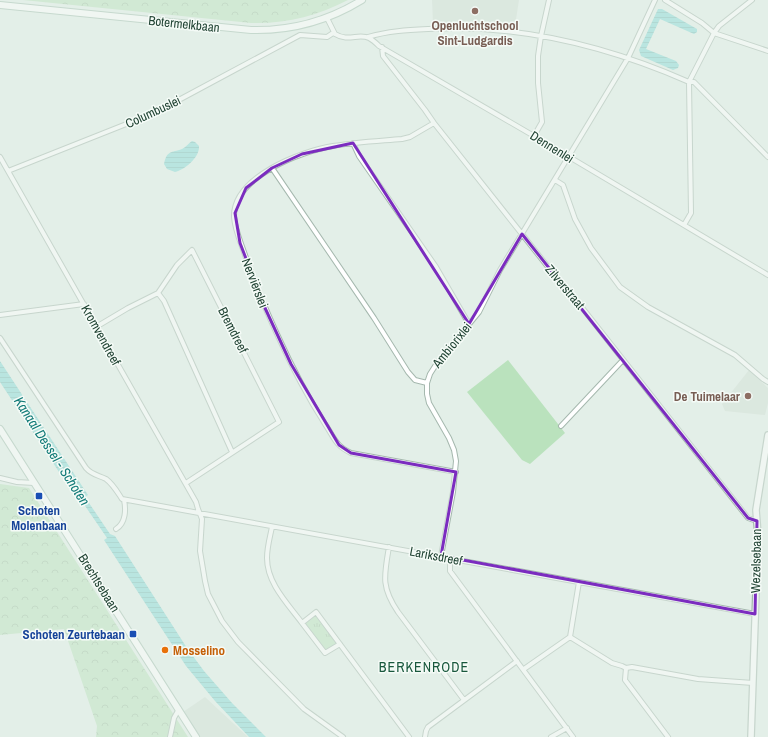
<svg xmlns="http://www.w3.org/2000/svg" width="768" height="737" font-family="'Archivo Narrow',sans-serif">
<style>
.built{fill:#d1dfd6}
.grass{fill:url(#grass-tufts)}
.forest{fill:url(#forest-crowns)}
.garden{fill:#bae2bd}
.water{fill:url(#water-rules)}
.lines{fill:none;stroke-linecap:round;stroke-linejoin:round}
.minor-casing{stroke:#a5b8ae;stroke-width:6}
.tertiary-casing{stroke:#a5b8ae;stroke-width:8}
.secondary-casing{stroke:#a3bfb0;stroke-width:8}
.minor{stroke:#fff;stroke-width:4}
.tertiary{stroke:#fff;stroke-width:5.5}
.secondary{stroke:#fff;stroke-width:6}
.marked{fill:none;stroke:#7b2cbf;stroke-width:3;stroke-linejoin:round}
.education-dot{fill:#8d6e63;stroke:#f5fbf7;stroke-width:1.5}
.transit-dot{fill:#1a4fb4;stroke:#f5fbf7;stroke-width:1.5}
.food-dot{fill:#e8710a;stroke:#f5fbf7;stroke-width:1.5}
.labels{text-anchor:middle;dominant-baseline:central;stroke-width:3;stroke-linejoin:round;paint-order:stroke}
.street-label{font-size:13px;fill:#204333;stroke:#f5fbf7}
.education-label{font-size:13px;font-weight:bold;fill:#785e54;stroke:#f5fbf7}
.transit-label{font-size:13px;font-weight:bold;fill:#164399;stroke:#f5fbf7}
.food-label{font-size:13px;font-weight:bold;fill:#c56008;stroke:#f5fbf7;text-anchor:start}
.water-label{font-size:14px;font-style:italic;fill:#127b78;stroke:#f5fbf7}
.neighbourhood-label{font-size:14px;letter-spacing:1px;fill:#19583d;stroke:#f5fbf7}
</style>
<defs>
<pattern id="grass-tufts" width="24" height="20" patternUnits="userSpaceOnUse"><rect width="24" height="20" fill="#bae2bd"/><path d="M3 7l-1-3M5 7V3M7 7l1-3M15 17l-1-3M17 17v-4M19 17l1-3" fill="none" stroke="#a0c3a3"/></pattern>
<pattern id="forest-crowns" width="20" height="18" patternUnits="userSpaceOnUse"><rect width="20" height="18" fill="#bae2bd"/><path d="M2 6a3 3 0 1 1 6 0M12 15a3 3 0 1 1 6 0" fill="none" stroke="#a0c3a3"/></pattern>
<pattern id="water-rules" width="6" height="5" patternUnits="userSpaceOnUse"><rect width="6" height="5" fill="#85dad7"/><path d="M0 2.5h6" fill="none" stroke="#73bcb9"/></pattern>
</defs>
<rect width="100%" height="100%" fill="#e3efe8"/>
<path class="built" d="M432,0H519L515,26L467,23H433Z
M749,370L768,388V403L765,415L725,411L722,404Z
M205,697L248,737H200L183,712Z"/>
<path class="grass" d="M314,615H316L337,643L325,652L304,623Z"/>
<path class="forest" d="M23,0H348C317,16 286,24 251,23Z
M0,484L29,488L188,737H96L97,726L64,629L0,635Z"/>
<path class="garden" d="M508,360L565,433L530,464L522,460L467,392Z"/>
<path class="water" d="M658,9H662L697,29V32L694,34L660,19L646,49L676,61L679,65L678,68L673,70L641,56L639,50Z
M192,141L195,142L199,146C200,157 185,170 175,172L167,169L164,164C167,150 171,153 182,149C186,147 189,143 192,141Z
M0,361L88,495L85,497L87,500L110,534L115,536L187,648L204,671L232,703L266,737H249L215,701L186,666L104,540L107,538L81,500L78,501L0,382Z"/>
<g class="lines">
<g class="minor-casing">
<path id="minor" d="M665,0L702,23L714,33L689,82L691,213L684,225
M752,0L719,26L714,33L768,51
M327,18L335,34C348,42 359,33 369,38C373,40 376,43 379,46L534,136L768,275
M368,37C388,31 408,30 428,29C518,24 607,46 689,82H694L768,157
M382,47L383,56L425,110L434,123L575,301L580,305L748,518L757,521
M434,123L410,137L402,139C379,141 356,142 333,146C301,151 233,177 234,217C235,230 241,243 245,255C254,282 265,308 277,334C291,365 307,396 325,424C330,431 333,439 339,445C342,448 347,451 351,453L456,472
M534,136L542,122L538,83V56L541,36L549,0
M353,143L359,156L436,267L469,324
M0,157L196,502L198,509L202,519L200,551L205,581L208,594L222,621L238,642L304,709L343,737
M272,168L374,318L408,372L415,380L427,383
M8,171L139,119L162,109L300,35L327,37L333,33
M555,180L563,185L575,219L591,248L620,287L648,307L735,355L763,379L768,382
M158,293L164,301L232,452
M0,315L84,304
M96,327L128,308L158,293L177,265L192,250L279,422L186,483
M0,338L86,468C92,475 98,475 106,479C113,484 118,493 122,499L755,614
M561,426L623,360
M0,478L17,482L34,483
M272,527C270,537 267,547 267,558C267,583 287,603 302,623
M116,529C126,523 126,509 124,500
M389,547C384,576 381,587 398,612L464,700
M441,556L453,492L456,461L454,450L449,438L429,403L427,394V383L430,374L437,363L479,312L500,270L628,58L655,0
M450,559V571L573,737
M570,637L612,663L622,666L626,668L632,667L698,679L753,683
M340,644L325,653L302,623L316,612L409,737
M626,668L625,680L668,737
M524,669L570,637L579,582
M170,737L174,718L179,709
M425,737L426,731L428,727L517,661
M551,737L567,728"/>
</g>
<g class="tertiary-casing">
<path id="tertiary" d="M751,737L758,535L756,510L768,435"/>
</g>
<g class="secondary-casing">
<path id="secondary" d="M0,5L251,30C290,31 328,21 362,0
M0,429L196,737"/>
</g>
<use href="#minor" class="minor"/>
<use href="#tertiary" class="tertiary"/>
<use href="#secondary" class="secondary"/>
</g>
<path d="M0 0H768V737H0ZM353,143L469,324L522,234L748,518L757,521L755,614L441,556L456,472L351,453L339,445L291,364L265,308L240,243L235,213L246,188L272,168L302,154Z" fill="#e3efe8" fill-opacity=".55" fill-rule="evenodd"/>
<path class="marked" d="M353,143L469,324L522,234L748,518L757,521L755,614L441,556L456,472L351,453L339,445L291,364L265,308L240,243L235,213L246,188L272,168L302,154Z"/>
<g class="education-dot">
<circle cx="475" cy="11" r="4"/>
<circle cx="748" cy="396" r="4"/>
</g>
<g class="transit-dot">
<rect x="35" y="492" width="8" height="8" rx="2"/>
<rect x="129" y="630" width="8" height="8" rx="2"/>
</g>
<circle class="food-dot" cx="165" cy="650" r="4"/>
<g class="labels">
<g class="street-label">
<text transform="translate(184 24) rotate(6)">Botermelkbaan</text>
<text transform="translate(153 112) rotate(-25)">Columbuslei</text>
<text transform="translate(552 147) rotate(32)">Dennenlei</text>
<text transform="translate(255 283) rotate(69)">Nerviërslei</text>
<text transform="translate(565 287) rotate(50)">Zilverstraat</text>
<text transform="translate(233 330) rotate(63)">Bremdreef</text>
<text transform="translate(101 335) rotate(61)">Kromvendreef</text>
<text transform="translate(452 345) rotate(-51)">Ambiorixlei</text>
<text transform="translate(436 556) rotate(11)">Lariksdreef</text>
<text transform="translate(756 561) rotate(-89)">Wezelsebaan</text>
<text transform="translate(99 583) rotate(58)">Brechtsebaan</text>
</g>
<g class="education-label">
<text x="475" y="25">Openluchtschool<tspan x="475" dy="15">Sint-Ludgardis</tspan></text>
<text x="740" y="396" text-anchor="end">De Tuimelaar</text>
</g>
<g class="transit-label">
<text x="39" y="510">Schoten<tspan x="39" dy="15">Molenbaan</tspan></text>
<text x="125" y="634" text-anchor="end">Schoten Zeurtebaan</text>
</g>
<g class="food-label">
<text x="173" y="650">Mosselino</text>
</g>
<g class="water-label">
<text transform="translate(52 451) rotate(57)">Kanaal Dessel - Schoten</text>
</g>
<g class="neighbourhood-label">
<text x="424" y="667">BERKENRODE</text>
</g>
</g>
</svg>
